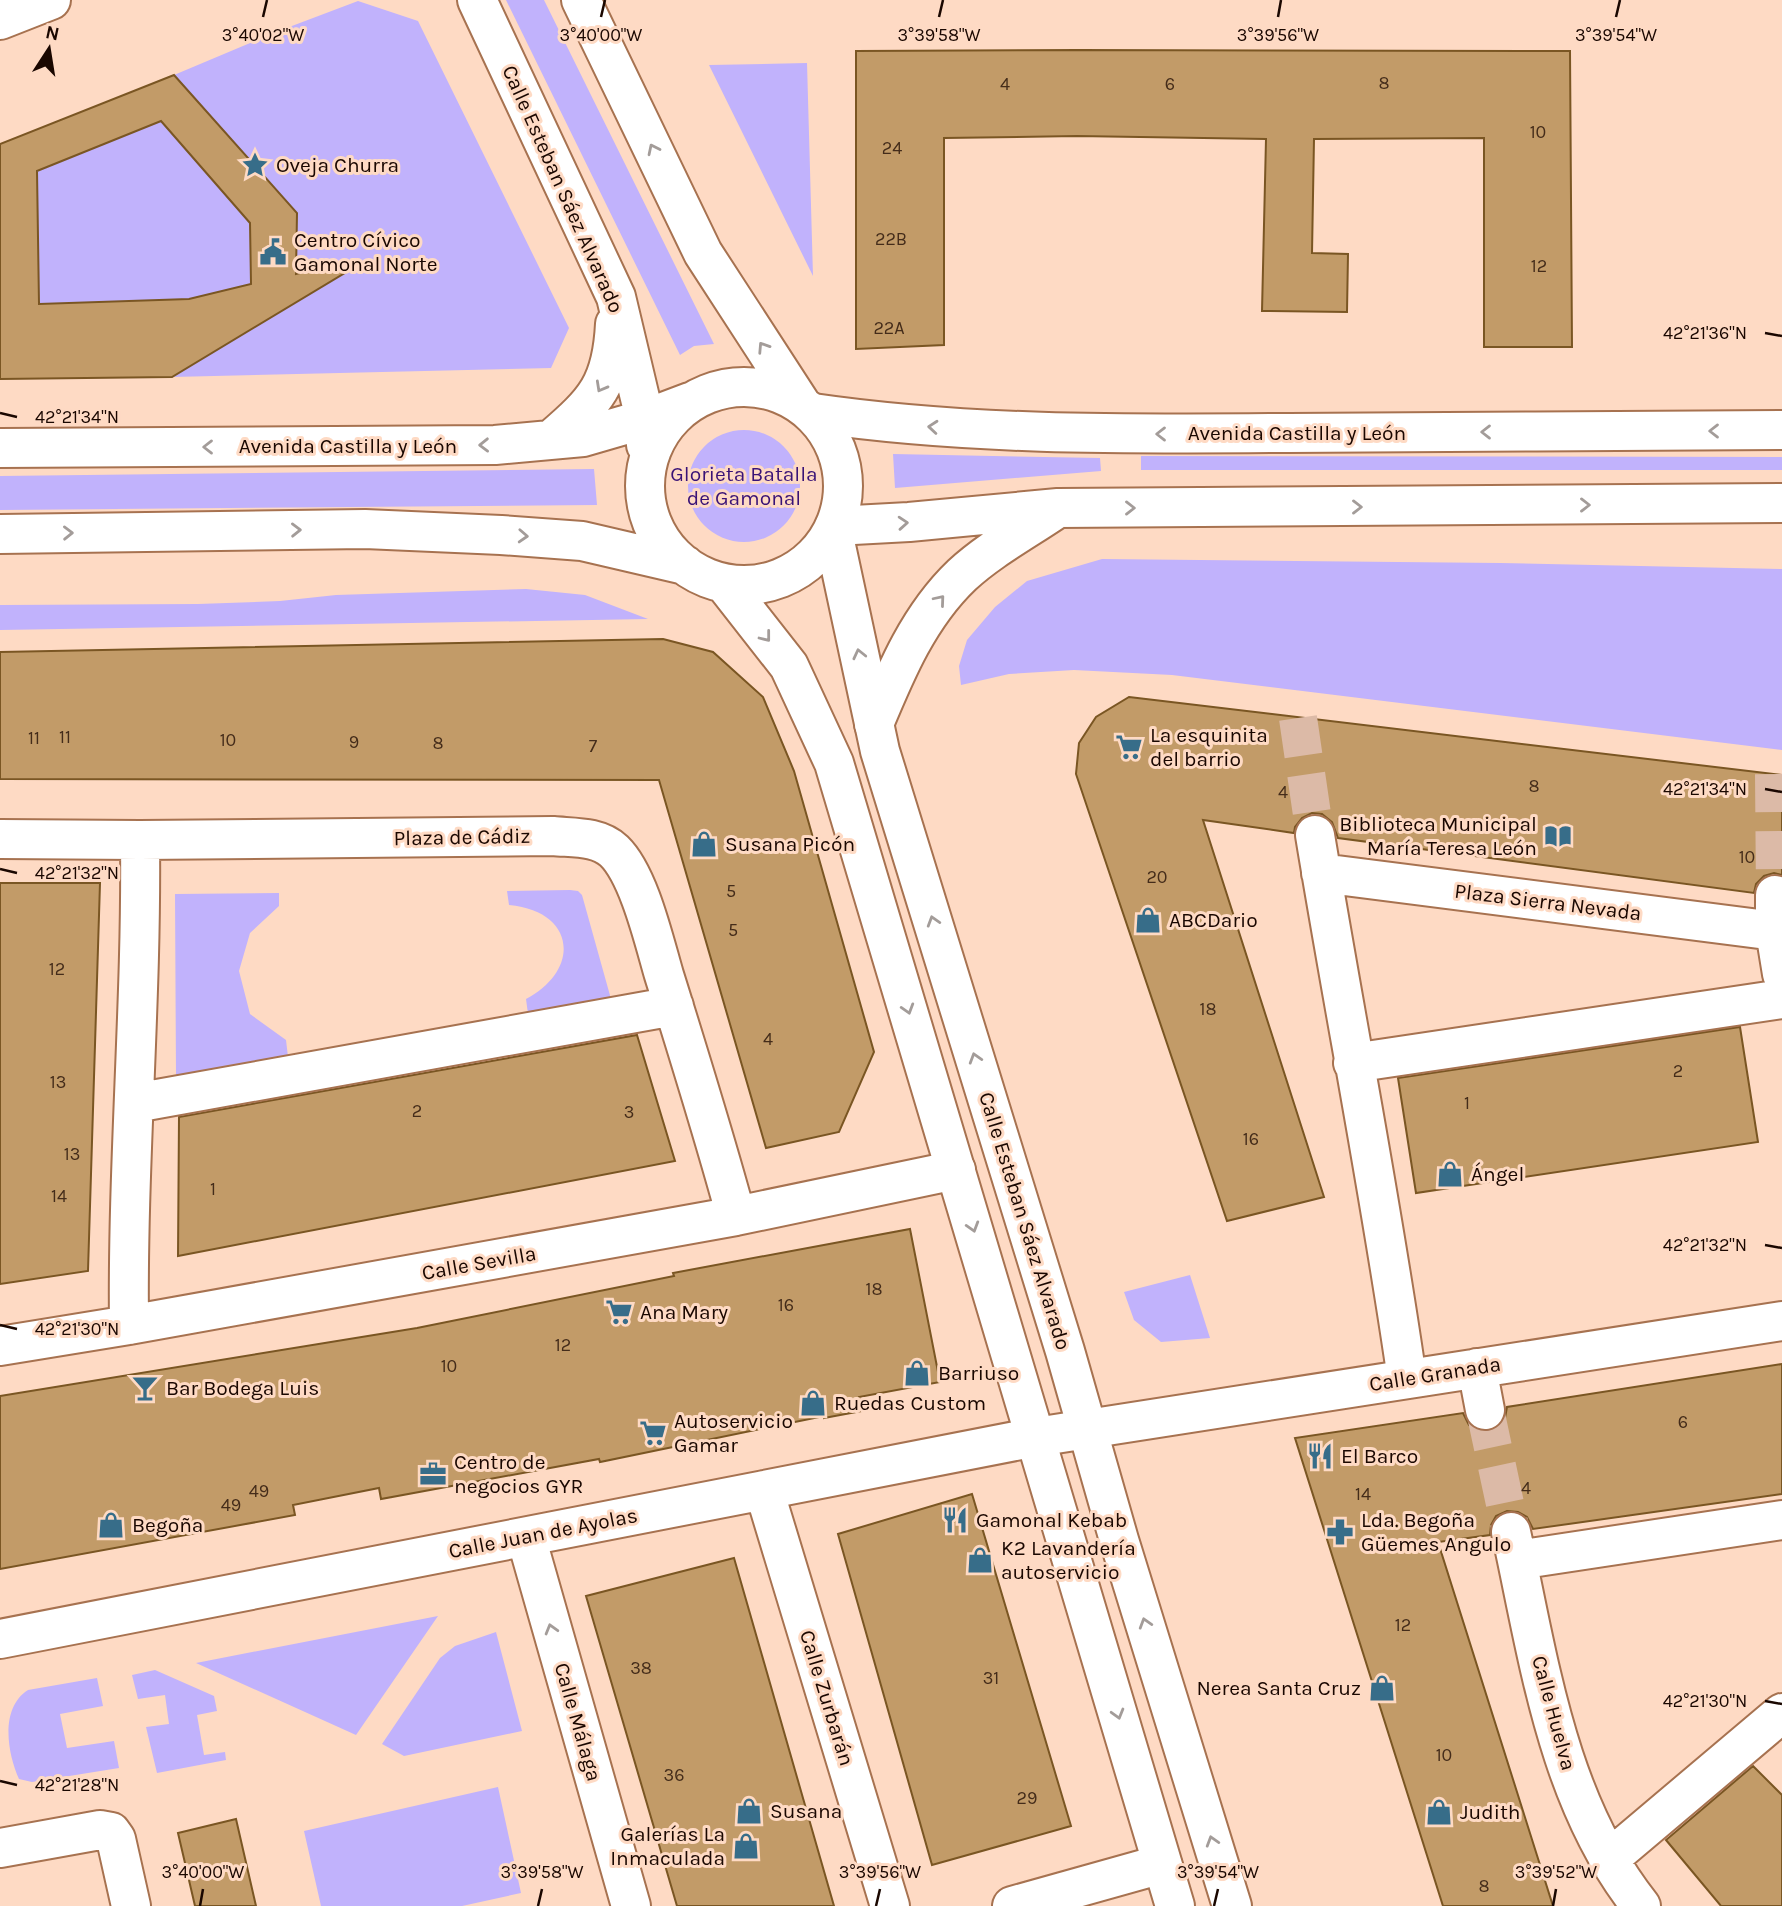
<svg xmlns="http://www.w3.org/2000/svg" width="1782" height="1906" font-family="Karla,sans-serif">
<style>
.green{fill:#c1b2fc}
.building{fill:#c29b68;stroke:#7a5623;stroke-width:2;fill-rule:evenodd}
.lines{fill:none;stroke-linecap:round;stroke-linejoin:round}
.minor-tunnel{stroke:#dcbaa7;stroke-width:38;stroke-dasharray:38 19;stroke-linecap:butt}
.minor-casing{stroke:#a77250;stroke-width:42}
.major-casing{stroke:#a77250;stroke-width:42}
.minor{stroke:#fff;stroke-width:38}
.major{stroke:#fff;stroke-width:38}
.oneway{stroke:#a39c99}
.ticks{fill:none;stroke:#1a0700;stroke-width:2.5}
.labels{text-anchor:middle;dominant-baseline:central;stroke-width:6;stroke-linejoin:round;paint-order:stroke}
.number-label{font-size:18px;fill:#442c1a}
.poi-label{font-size:21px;fill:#1a0700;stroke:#fedac4;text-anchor:start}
.street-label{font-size:21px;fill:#1a0700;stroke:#fedac4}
.park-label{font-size:21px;fill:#391276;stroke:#fedac4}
.ticks-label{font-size:18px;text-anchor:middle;fill:#1a0700;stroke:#fedac4;stroke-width:6;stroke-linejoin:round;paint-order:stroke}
</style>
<rect width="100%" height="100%" fill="#fedac4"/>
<path class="green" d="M506,0H544L714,344L694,346L680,355Z
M358,1L418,21L569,328L551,368L172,377L295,303L297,213L174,75L276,32Z
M807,63L813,276L709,65Z
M161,121L250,223L251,284L189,299L34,304L33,285L39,281L37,171Z
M688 486a56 56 0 1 1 112 0a56 56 0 1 1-112 0Z
M893,454L1100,458L1101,471L895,488Z
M1141,456L1782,457V470H1141Z
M594,469L597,505L0,510V476Z
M1102,559L1500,563L1782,569V750L1172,675L1074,670L1009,674L961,685L959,666L967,640L995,607L1027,581Z
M526,589L585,595L648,619L0,630V605L198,604L280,601L336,595Z
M570,890L578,891L582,895L611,999L528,1014L526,999C582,969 575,911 509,905L507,891Z
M279,893V906L250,933L239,971L250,1014L286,1040L288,1057L176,1076L175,894Z
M1190,1275L1210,1338L1161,1342L1134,1320L1124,1292Z
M438,1616L356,1735L196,1663Z
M496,1632L522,1731L404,1756L382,1744L440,1658L455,1646Z
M155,1670L214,1696L217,1711L197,1715L204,1755L225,1752L226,1760L157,1773L146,1727L169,1724L165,1695L138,1699L132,1675Z
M97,1678L103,1706L60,1714L67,1748L114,1741L119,1768L32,1782L19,1779C7,1752 0,1708 28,1690Z
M498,1787L521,1893L462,1906H321L304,1831Z"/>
<path class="building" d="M1078,50L1570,51L1572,347H1484V138L1314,139L1312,253L1348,254L1347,312L1262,311L1266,139L1077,136L944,138V345L856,349V51Z
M174,75L297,213L296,274L350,261L353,268L172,377L0,379V144ZM161,121L250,223L251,284L189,299L39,304L37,171Z
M663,639L713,652L763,697L794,771L874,1052L839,1132L766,1148L659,780L0,779V652Z
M1129,697L1782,775V875L1774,873L1764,876L1756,884L1754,893L1338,838L1332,822L1322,814L1312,813L1302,818L1295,827L1294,833L1203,820L1324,1197L1227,1221L1076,774L1079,743L1096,717Z
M0,883H100L88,1271L0,1284Z
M1740,1027L1758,1142L1416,1193L1398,1078Z
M637,1035L675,1161L178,1256L179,1117Z
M910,1229L940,1382L859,1397L862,1411L824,1418V1416L600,1462L599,1459L381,1499L379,1488L293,1505L295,1515L0,1569V1396L417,1328L674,1276L673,1273Z
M1782,1364V1494L1533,1529L1527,1517L1518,1512L1507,1511L1496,1516L1491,1525L1490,1535L1438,1542L1553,1906H1443L1295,1438L1463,1413L1469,1425L1478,1431L1488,1432L1500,1426L1505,1418L1507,1407Z
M972,1494L1071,1826L932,1865L838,1534Z
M734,1558L811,1826L834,1906H677L586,1596Z
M1753,1766L1782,1795V1906H1721L1666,1840Z
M236,1819L256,1906H195L178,1833Z"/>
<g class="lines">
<path class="minor-tunnel" d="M1298,718L1315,835
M1774,774L1775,895
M1485,1410L1511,1532"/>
<g class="minor-casing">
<path id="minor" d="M0,20L51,0
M813,413C971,436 1129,434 1289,433C1453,432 1618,431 1782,430
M835,526L909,522L1058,508L1782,503
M874,724C896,671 919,616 962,575C989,550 1024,531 1055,510
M1315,835C1345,1017 1381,1197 1407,1379
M0,839L140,840L553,836C574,838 598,836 614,851C639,875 654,941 664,975C689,1055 714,1135 736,1216
M1321,873L1775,931
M1775,895V931L1782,974
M1353,1063L1782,999
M135,1103L674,1006
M129,1325C127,1164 142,1002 140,840
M0,1346L129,1325L736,1216L956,1170
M1477,1368L1485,1410
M764,1490L890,1906
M1511,1532C1539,1660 1557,1801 1641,1906
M526,1537L631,1906
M1517,1560L1782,1520
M0,1639L1036,1437L1782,1321
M0,1848L100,1830L111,1832L116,1839L131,1906
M1608,1860L1782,1713
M1012,1906L1162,1864"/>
</g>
<g class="major-casing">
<path id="major" d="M477,0L616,297L645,419L646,445
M581,0L703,253L801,404
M645 486a99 99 0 1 1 198 0a99 99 0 1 1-198 0Z
M552,439C596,401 612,384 615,324
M0,448L495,445L583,437L645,419L690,402
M833,532L880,751L1065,1351L1119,1540L1232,1906
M0,534L365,529L501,535L582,541L685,565
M724,583L789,666L834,763L1175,1906"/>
</g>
<use href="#minor" class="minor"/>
<use href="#major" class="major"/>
</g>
<defs><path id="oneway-chevron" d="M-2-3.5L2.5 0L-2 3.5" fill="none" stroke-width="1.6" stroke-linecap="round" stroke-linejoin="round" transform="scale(1.75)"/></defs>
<g class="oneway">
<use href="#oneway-chevron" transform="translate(653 149) rotate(-116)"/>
<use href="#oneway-chevron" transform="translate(763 347) rotate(-123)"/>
<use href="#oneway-chevron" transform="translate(601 387) rotate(119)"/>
<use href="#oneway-chevron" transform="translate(933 427) rotate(-175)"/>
<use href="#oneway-chevron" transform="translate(1714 431) rotate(180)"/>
<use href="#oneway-chevron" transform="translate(1486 432) rotate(180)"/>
<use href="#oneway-chevron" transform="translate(1161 434) rotate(180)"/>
<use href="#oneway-chevron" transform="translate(484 445) rotate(179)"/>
<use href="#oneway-chevron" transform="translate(208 447) rotate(180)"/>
<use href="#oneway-chevron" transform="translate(1585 505)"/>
<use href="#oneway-chevron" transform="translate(1357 507)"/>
<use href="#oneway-chevron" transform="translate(1130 508)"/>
<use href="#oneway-chevron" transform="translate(903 523) rotate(-4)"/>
<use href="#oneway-chevron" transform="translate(296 530) rotate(-1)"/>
<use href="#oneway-chevron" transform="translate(68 533) rotate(-1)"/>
<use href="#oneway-chevron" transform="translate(523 536) rotate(3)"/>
<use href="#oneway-chevron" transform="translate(940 600) rotate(-50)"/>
<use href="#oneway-chevron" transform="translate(766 637) rotate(52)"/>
<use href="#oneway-chevron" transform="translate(859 654) rotate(-103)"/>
<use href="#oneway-chevron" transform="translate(933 921) rotate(-107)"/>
<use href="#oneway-chevron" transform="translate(908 1009) rotate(73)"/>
<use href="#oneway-chevron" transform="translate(975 1058) rotate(-107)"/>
<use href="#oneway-chevron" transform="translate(973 1227) rotate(73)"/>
<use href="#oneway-chevron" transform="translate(1145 1623) rotate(-107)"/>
<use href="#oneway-chevron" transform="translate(551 1629) rotate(-106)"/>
<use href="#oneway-chevron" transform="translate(1118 1714) rotate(74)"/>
<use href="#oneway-chevron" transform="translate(1212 1841) rotate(-107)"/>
</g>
<path class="ticks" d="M263,17L267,0M601,17L605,0M939,17L943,0M1278,17L1281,0M1616,17L1620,0M1765,333L1782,336M0,413L17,417M1765,789L1782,792M0,869L17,873M1765,1245L1782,1248M0,1325L17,1329M1765,1701L1782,1704M0,1781L17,1785M200,1906L203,1889M538,1906L542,1889M876,1906L880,1889M1214,1906L1218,1889M1553,1906L1556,1889"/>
<defs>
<g id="sight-bare" transform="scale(2.1)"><path d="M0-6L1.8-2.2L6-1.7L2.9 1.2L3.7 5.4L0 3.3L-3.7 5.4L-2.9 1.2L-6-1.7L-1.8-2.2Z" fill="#376d89" stroke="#fedac4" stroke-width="2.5" paint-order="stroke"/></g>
<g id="civic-bare" transform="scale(2.1)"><path d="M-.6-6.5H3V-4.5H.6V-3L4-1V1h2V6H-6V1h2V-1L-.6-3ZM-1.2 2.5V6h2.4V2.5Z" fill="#376d89" stroke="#fedac4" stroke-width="2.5" paint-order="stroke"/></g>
<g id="supermarket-bare" transform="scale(2.1)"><path d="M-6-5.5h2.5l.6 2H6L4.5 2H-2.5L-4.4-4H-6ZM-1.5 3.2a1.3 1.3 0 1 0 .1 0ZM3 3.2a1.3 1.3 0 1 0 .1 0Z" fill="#376d89" stroke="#fedac4" stroke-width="2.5" paint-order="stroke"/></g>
<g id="library-bare" transform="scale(2.1)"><path d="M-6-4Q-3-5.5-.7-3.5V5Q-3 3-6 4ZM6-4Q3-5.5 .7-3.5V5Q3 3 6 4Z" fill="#376d89" stroke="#fedac4" stroke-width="2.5" paint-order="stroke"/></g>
<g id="shop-bare" transform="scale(2.1)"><path d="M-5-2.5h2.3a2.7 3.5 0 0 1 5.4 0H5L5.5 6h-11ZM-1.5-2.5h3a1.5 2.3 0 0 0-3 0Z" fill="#376d89" stroke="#fedac4" stroke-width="2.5" paint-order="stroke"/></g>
<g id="bar-bare" transform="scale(2.1)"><path d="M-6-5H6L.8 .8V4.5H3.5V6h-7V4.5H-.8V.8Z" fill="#376d89" stroke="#fedac4" stroke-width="2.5" paint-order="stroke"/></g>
<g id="restaurant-bare" transform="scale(2.1)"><path d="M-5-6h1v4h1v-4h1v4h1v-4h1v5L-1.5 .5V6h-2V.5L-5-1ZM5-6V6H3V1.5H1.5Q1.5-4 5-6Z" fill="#376d89" stroke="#fedac4" stroke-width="2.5" paint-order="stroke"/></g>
<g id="office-bare" transform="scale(2.1)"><path d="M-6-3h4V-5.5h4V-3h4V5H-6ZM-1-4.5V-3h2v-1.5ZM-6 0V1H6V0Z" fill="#376d89" stroke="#fedac4" stroke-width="2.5" paint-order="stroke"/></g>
<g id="pharmacy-bare" transform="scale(2.1)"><path d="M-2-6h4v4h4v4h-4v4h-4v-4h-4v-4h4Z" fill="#376d89" stroke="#fedac4" stroke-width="2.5" paint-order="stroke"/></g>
</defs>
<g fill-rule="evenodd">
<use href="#sight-bare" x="255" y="165"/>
<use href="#civic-bare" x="273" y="252"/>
<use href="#supermarket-bare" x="1129" y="747"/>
<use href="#library-bare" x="1558" y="836"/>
<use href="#shop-bare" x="704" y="844"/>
<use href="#shop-bare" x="1148" y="920"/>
<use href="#shop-bare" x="1450" y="1174"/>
<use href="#supermarket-bare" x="619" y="1312"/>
<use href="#shop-bare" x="917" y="1373"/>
<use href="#bar-bare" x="145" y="1388"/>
<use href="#shop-bare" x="813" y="1403"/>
<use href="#supermarket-bare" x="653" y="1433"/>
<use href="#restaurant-bare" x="1320" y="1456"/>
<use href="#office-bare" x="433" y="1474"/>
<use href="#restaurant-bare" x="955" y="1520"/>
<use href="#shop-bare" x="111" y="1525"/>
<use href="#pharmacy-bare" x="1340" y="1532"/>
<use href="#shop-bare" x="980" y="1560"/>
<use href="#shop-bare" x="1382" y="1688"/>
<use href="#shop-bare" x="749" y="1811"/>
<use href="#shop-bare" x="1439" y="1812"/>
<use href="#shop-bare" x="746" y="1846"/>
</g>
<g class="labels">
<g class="number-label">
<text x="1384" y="83">8</text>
<text x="1005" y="84">4</text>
<text x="1170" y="84">6</text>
<text x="1538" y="132">10</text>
<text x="892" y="148">24</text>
<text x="891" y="239">22B</text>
<text x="1539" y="266">12</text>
<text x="889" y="328">22A</text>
<text x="65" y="737">11</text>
<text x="34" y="738">11</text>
<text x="228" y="740">10</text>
<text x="354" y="742">9</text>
<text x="438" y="743">8</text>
<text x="593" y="746">7</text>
<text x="1534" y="786">8</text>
<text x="1283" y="792">4</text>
<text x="1747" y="857">10</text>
<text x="1157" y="877">20</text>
<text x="731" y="891">5</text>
<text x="733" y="930">5</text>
<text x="57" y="969">12</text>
<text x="1208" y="1009">18</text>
<text x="768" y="1039">4</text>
<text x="1678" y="1071">2</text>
<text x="58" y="1082">13</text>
<text x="1467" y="1103">1</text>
<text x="417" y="1111">2</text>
<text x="629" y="1112">3</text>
<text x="1251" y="1139">16</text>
<text x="72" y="1154">13</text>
<text x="213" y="1189">1</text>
<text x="59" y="1196">14</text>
<text x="874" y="1289">18</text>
<text x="786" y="1305">16</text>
<text x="563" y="1345">12</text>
<text x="449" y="1366">10</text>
<text x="1683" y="1422">6</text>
<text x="1526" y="1488">4</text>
<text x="259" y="1491">49</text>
<text x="1363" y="1494">14</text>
<text x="231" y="1505">49</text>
<text x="1403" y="1625">12</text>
<text x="641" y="1668">38</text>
<text x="991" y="1678">31</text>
<text x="1444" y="1755">10</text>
<text x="674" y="1775">36</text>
<text x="1027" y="1798">29</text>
<text x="1484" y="1886">8</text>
</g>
<g class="poi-label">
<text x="276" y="165">Oveja Churra</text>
<text x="294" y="240">Centro Cívico<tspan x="294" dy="24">Gamonal Norte</tspan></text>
<text x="1150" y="735">La esquinita<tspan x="1150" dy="24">del barrio</tspan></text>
<text x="1537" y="824" text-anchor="end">Biblioteca Municipal<tspan x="1537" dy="24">María Teresa León</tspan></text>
<text x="725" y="844">Susana Picón</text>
<text x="1169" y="920">ABCDario</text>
<text x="1471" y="1174">Ángel</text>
<text x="640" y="1312">Ana Mary</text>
<text x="938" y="1373">Barriuso</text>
<text x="166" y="1388">Bar Bodega Luis</text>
<text x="834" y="1403">Ruedas Custom</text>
<text x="674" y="1421">Autoservicio<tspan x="674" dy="24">Gamar</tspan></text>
<text x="1341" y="1456">El Barco</text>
<text x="454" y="1462">Centro de<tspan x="454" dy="24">negocios GYR</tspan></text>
<text x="976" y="1520">Gamonal Kebab</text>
<text x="1361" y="1520">Lda. Begoña<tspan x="1361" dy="24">Güemes Angulo</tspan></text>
<text x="132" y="1525">Begoña</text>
<text x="1001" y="1548">K2 Lavandería<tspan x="1001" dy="24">autoservicio</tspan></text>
<text x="1361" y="1688" text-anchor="end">Nerea Santa Cruz</text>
<text x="770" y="1811">Susana</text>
<text x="1460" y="1812">Judith</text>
<text x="725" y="1834" text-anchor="end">Galerías La<tspan x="725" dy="24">Inmaculada</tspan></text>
</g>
<g class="street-label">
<text transform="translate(563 189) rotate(66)">Calle Esteban Sáez Alvarado</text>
<text x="1297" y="433">Avenida Castilla y León</text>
<text x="348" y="446">Avenida Castilla y León</text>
<text transform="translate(462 837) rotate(-1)">Plaza de Cádiz</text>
<text transform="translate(1548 902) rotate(7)">Plaza Sierra Nevada</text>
<text transform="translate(1025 1221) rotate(73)">Calle Esteban Sáez Alvarado</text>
<text transform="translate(479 1263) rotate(-10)">Calle Sevilla</text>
<text transform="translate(1435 1374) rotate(-9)">Calle Granada</text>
<text transform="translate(543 1533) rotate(-11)">Calle Juan de Ayolas</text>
<text transform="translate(827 1698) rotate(73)">Calle Zurbarán</text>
<text transform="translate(1554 1713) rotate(75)">Calle Huelva</text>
<text transform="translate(578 1722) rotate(74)">Calle Málaga</text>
</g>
<g class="park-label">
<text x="744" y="474">Glorieta Batalla<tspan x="744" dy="24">de Gamonal</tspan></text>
</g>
</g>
<g class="ticks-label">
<text x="263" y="41">3°40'02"W</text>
<text x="601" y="41">3°40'00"W</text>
<text x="939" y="41">3°39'58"W</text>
<text x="1278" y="41">3°39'56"W</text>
<text x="1616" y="41">3°39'54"W</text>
<text x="1705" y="339">42°21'36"N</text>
<text x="77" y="423">42°21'34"N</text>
<text x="1705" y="795">42°21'34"N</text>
<text x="77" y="879">42°21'32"N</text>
<text x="1705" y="1251">42°21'32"N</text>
<text x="77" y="1335">42°21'30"N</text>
<text x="1705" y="1707">42°21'30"N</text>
<text x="77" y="1791">42°21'28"N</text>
<text x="203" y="1878">3°40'00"W</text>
<text x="542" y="1878">3°39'58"W</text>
<text x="880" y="1878">3°39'56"W</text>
<text x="1218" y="1878">3°39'54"W</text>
<text x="1556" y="1878">3°39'52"W</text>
</g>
<g transform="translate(49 49) rotate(12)" stroke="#fedac4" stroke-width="5" paint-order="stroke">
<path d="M0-5L12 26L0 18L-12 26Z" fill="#1a0700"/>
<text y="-10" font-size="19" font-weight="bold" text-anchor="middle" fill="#1a0700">N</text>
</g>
</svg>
